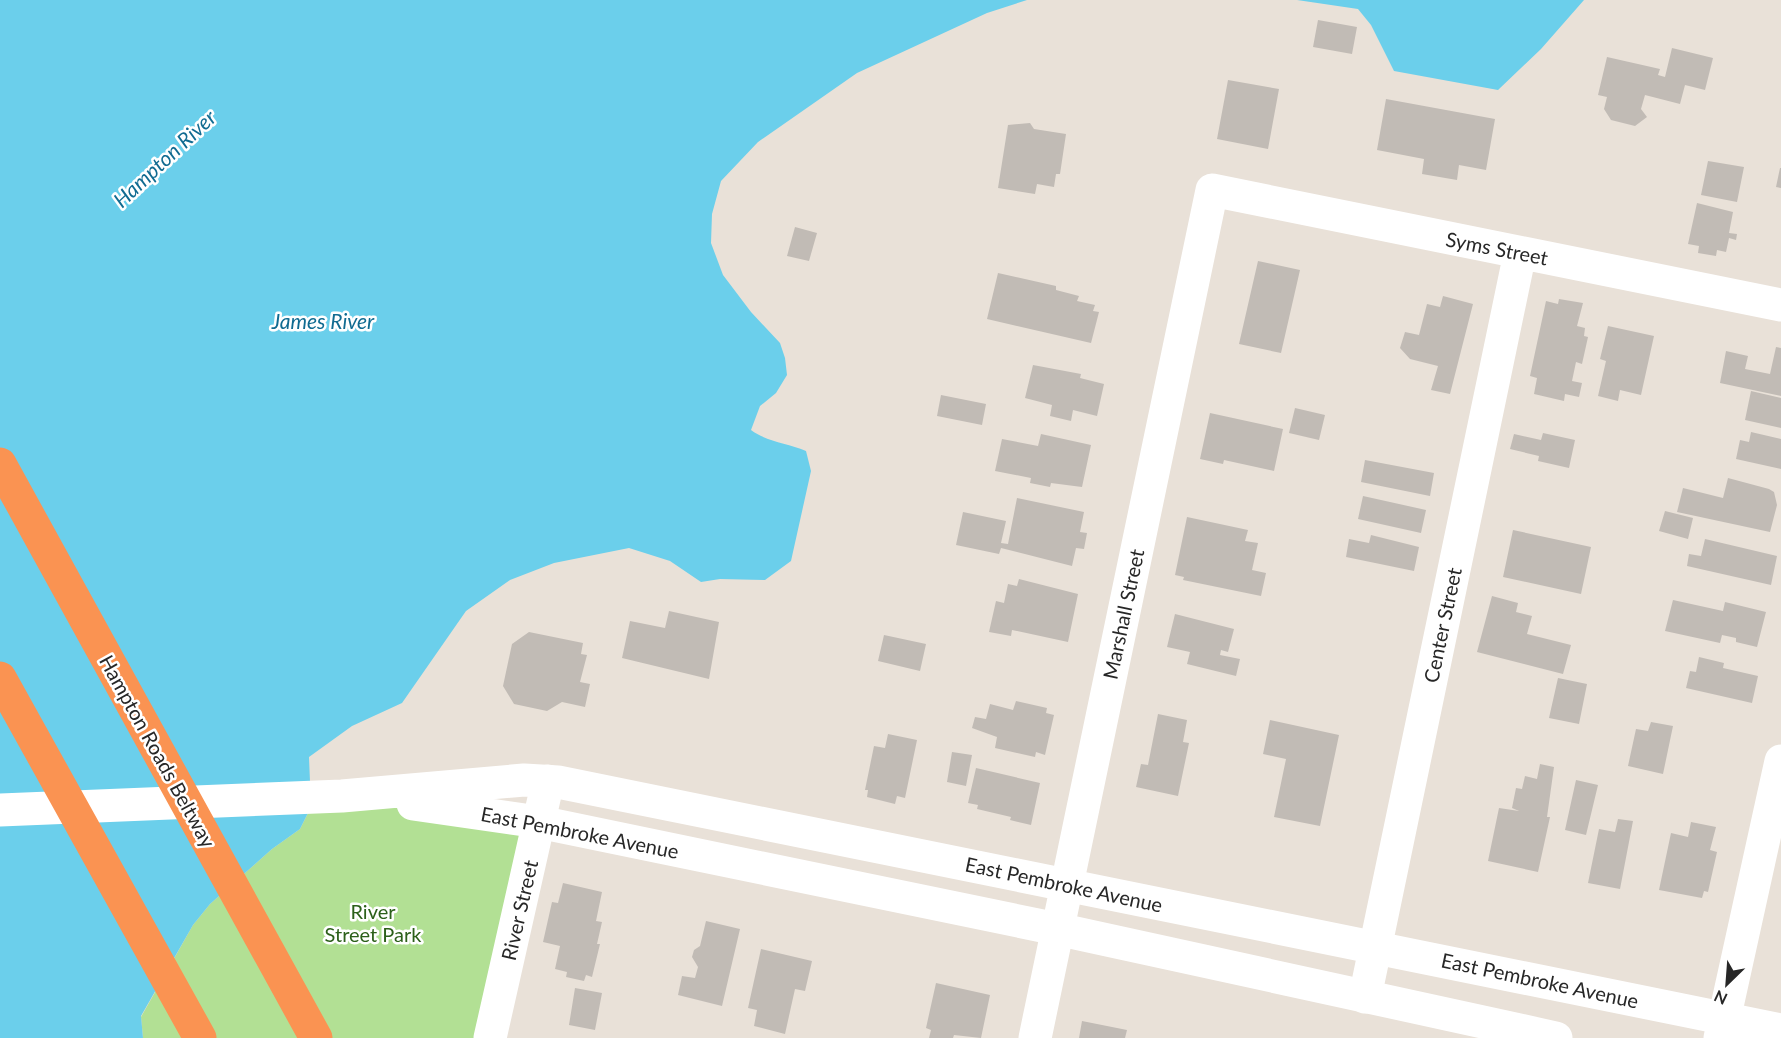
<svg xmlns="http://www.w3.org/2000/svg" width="1781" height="1038" font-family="Lato,sans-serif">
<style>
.green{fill:#b2e094}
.water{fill:#6bcfeb}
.building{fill:#c1bbb5}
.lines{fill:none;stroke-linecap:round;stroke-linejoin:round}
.minor{stroke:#fff;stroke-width:33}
.secondary{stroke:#fff;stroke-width:33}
.motorway{stroke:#fa9352;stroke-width:33}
.labels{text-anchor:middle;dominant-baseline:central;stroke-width:5;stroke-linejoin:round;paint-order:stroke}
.street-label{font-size:20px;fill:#272727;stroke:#fff}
.park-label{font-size:20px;fill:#2c601a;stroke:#fff}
.water-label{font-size:21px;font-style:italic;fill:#106b91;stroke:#fff}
</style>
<rect width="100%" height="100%" fill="#e9e1d8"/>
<path class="green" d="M390,805L540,820L493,1038H143L141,1017L193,925L210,904L272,849L300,829L311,807Z"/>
<path class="water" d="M0,0H1027L987,13L857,73L758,142L721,181L712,214L711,243L723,275L751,312L780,343L785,358L787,375L776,393L760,406L751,430C767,442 787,443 806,451L811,471L791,561L765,580L720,579L701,582L670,561L629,548L554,563L510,580L466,611L402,703L352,726L309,757L311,807L300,829L272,849L210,904L193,925L141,1016L143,1038H0Z
M1297,0H1584L1541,49L1498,90L1394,71L1371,25L1358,9Z"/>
<path class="building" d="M1318,20L1357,27L1352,54L1313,47Z
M1672,48L1713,58L1705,90L1685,85L1680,104L1645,95L1641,109L1647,117L1635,126L1611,120L1604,109L1607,97L1598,95L1607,57L1660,69L1658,75L1665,77Z
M1228,80L1279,89L1268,149L1217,139Z
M1386,99L1495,119L1486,170L1459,165L1457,180L1422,174L1424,159L1377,150Z
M1030,123L1034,129L1066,134L1060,174H1056L1054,187L1037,184L1035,194L998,188L1008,125Z
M1708,161L1744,167L1737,202L1701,195Z
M1780,168H1781V188L1776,187Z
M1697,203L1733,212L1729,233L1737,234L1736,240L1729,238L1726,252L1717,250L1716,256L1698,253L1699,246L1688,244Z
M795,227L817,233L809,261L787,256Z
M1258,261L1300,270L1281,353L1239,344Z
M998,273L1056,286V290L1079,296L1077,301L1095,305L1093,311L1099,312L1091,343L987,319Z
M1443,296L1473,304L1450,394L1431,390L1438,366L1410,359L1400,348L1405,332L1419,335L1427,304L1440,307Z
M1559,299L1583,303L1577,326L1585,328L1584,336L1588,337L1582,364L1576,362L1572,381L1582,383L1579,397L1565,394L1564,401L1534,394L1537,378L1530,376L1546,301L1558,304Z
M1608,326L1654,336L1641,395L1620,390L1618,401L1598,396L1606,361L1600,359Z
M1776,347L1781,348V396L1720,383L1726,351L1748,356L1745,369L1770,374Z
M1033,365L1081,374L1080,378L1104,384L1097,416L1073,410L1071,421L1050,416L1052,405L1025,398Z
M1751,391L1781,398V428L1745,420Z
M941,395L986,404L982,425L937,416Z
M1295,408L1325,415L1319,440L1289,433Z
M1210,413L1283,429L1274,471L1224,460L1223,464L1200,459Z
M1751,432L1781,439V469L1736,459L1740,440L1749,442Z
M1543,433L1575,440L1569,468L1538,461L1539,456L1510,449L1514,434L1541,440Z
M1041,434L1091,445L1082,487L1051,483L1050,487L1030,483L1031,478L995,471L1002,439L1038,446Z
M1365,460L1434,473L1430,496L1361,482Z
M1728,478L1769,489L1774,492L1777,505L1770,532L1677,512L1683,488L1723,498Z
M1363,496L1426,510L1421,533L1358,519Z
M1017,498L1084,512L1080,532L1087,533L1084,549L1076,548L1072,566L1001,548L999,554L956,545L963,512L1006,521L1001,543L1008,544Z
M1665,511L1693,518L1688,539L1659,531Z
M1187,517L1248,530L1245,541L1258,543L1252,570L1266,573L1261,596L1183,580L1184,577L1175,575Z
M1513,530L1591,547L1581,594L1503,577Z
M1371,535L1419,547L1414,571L1346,557L1349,539L1369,543Z
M1705,539L1777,556L1771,585L1687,566L1689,554L1701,556Z
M1019,579L1078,594L1068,642L1012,630L1011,636L989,632L996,601L1004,603L1008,584L1017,586Z
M1492,596L1518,603L1516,612L1532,616L1527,634L1571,645L1563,674L1477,652Z
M1673,600L1723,611L1725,602L1766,612L1757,647L1736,642V638L1722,635L1720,643L1665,631Z
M669,611L719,622L709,679L622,658L630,621L665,628Z
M1175,614L1234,629L1228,652L1221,650L1220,655L1240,659L1236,676L1187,664L1190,652L1167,647Z
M529,632L583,643L581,654L587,655L580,682L590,684L585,707L562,702L547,711L514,704L503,686L512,644Z
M884,635L926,644L920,671L878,661Z
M1699,657L1724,663L1723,668L1758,676L1752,703L1686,688L1690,671L1696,672Z
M1558,678L1587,684L1579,724L1549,718Z
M1016,701L1047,708L1046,713L1054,715L1045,755L1036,752L1035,757L995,748L997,737L972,728L975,717L986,719L990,704L1013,710Z
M1158,714L1187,720L1183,742L1189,743L1178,796L1136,787L1141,764L1148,765Z
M1270,720L1339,735L1320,826L1274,817L1286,759L1263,754Z
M1651,722L1673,726L1663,774L1628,766L1636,729L1648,731Z
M888,734L917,740L905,798L897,796L895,804L867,797L868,790H865L874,746L885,748Z
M952,752L972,755L966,786L947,782Z
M1540,764L1554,767L1547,817H1550L1538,872L1488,861L1499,808L1519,811L1512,808L1516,788L1522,789L1525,776L1537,779Z
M976,768L1040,783L1031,825L1010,820L1011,817L977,809L978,805L968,803Z
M1576,780L1598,785L1586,835L1565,830Z
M1618,819L1633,821L1620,889L1588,883L1599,829L1615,832Z
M1691,822L1716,827L1710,850L1717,852L1708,892L1704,891L1702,898L1659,890L1671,833L1688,837Z
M563,883L602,892L596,921L602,922L597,944H600L592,977L586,975L584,981L566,977L567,972L555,969L560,946L543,942L552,902L558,903Z
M706,921L740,929L722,1006L678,995L682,976L695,978L698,967L692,957L694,950L700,946Z
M761,949L812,961L805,991L795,989L785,1034L754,1026L757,1010L748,1008Z
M936,983L990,995L981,1038L954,1035L953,1038H929L931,1030L926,1028Z
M575,988L602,993L595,1030L569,1025Z
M1082,1021L1127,1030L1125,1038H1079Z"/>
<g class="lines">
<path class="minor" d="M1365,997L1520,253
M490,1038L548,781
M1035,1038L1212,190L1781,305
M1720,1038L1781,761"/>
<path class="secondary" d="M413,804L539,822L1057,929L1556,1038
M0,810L342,796L524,780L558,782L1781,1030"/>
<path class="motorway" d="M0,464L316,1038
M0,678L200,1038"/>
</g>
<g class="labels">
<g class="street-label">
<text transform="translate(1497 248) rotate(11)">Syms Street</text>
<text transform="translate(1123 614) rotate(-78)">Marshall Street</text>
<text transform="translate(1442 625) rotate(-78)">Center Street</text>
<text transform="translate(158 751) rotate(61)">Hampton Roads Beltway</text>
<text transform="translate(580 832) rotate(11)">East Pembroke Avenue</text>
<text transform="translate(1064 884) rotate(12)">East Pembroke Avenue</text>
<text transform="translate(519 910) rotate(-77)">River Street</text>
<text transform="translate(1540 980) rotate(12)">East Pembroke Avenue</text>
</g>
<g class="park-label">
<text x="373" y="911">River<tspan x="373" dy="23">Street Park</tspan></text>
</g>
<g class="water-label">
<text transform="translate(164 158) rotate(-43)">Hampton River</text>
<text x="323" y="320">James River</text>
</g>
</g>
<g transform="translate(1727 984) rotate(205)" stroke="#ffffff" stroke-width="4.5" paint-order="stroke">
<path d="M0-4.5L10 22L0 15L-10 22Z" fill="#272727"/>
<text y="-9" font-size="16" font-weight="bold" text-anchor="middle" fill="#272727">N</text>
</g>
</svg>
